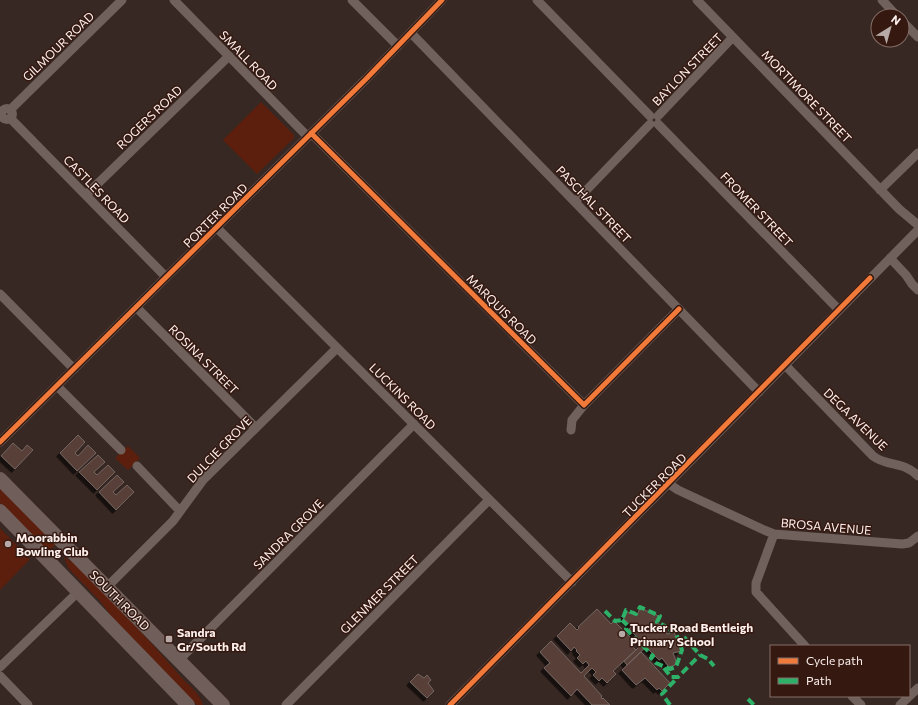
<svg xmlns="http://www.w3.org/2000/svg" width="918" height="705" font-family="Commissioner,sans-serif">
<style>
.green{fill:#5c1f0d}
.building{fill:#594039;stroke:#736561;filter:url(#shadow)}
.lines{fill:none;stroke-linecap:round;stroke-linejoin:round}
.minor{stroke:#70615d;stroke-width:9}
.highway{stroke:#6f5e59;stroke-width:14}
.quiet{stroke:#2db169;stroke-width:4;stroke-dasharray:8 4;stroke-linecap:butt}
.cycleway-casing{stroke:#351911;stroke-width:8}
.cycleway{stroke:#f17a3a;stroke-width:5}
.poi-dot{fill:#b8aaa6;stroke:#351911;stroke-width:1.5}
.labels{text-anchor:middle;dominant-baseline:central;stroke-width:3;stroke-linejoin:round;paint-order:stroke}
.street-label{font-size:12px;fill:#fdf0ed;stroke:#351911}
.poi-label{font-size:12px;font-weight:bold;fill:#fdf0ed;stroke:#351911;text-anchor:start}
</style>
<defs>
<filter id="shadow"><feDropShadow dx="-3.5" dy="3.5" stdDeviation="0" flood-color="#0009"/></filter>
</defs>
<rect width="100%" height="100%" fill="#382823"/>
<path class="green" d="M261,102L294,135V138L257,174L223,140Z
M128,446L140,458L128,470L115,458Z
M0,487L54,542L55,545L50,550H46L0,503Z
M0,528L30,559L0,590Z
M64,557L74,563C111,600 147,637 181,677C190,687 199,692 203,705H197L193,702L112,617L100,601L68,568Z"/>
<path class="building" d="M78,435L85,442L75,453L78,456L88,445L96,453L77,471L60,453Z
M13,443L22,451L27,445L33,450L15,469L1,456Z
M98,455L105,462L94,472L97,475L108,465L115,472L97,490L79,472Z
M117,475L124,482L113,492L116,495L127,485L134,492L116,510L99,492Z
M640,608L659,616L656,623L664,626L667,634L674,632L681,651L673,653L676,661L675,665L669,667L662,658L659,660L646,647L652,641L649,638L643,643L629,629L632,626L623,618L626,612L637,615Z
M597,609L611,624L614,621L628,635L634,642L631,645L636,650L613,671L616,674L607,683L602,678L599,681L593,675L596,672L592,668L584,676L602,696L601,697L602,699L603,698L610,705H592L577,689L571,696L544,668L550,663L540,652L551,641L581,673L589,665L586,661L583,664L577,658L580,655L576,651L577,650L574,647L571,651L557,636L570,623L577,630L579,628L578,627Z
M649,638L652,641L627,665L624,661Z
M641,652L670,683L662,691L659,688L657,690L645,678L636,685L622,670Z
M418,674L424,678L427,675L431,680L428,683L434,691L427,698L410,682Z"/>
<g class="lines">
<path class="minor" d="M174,0L308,137
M352,0L398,46
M537,0L650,116
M697,0L899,209L918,225
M882,0L897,16
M902,21L918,37
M411,33L759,392
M1.5 114a5.5 5.5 0 1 1 11 0a5.5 5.5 0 1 1-11 0Z
M10,110L122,0
M658,116L733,37
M10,118L166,277
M658,124L839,310
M311,133L584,405L679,309
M880,190L918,153
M86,195L229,56
M575,202L650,124
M217,228L572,582
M890,258L906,275L912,284L918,290
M0,294L74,369
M136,307L256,428
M785,365L873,456C887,467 904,461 918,476
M57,386L121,450
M571,430L572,420L584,405
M0,442L366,79L442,0
M137,466L180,511
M669,484L678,490L764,530L774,534L902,544L909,543L918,536
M774,534L756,583V592L805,646
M107,587L173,521L203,480L337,348
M179,660L414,424
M0,667L78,592
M0,676L28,705
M852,696L861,705
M286,705L489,500
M450,705L918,230
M900,705L918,688"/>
<path class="highway" d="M0,479L223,705
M0,511L188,705"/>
<path class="quiet" d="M605,611L615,621L622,620L626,610L636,614L640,607L660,616L657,622L665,626L668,632L675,630L682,650L676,667L670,669L656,663L651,658L653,656L626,629L628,626L622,620
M684,637L700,655L708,659L714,666
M664,668L671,677H678L700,655
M748,699L754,705
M670,705L662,694L678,677"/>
<g class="cycleway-casing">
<path id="cycleway" d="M311,133L584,405L679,309
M0,442L366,79L442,0
M450,705L870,278"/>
</g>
<use href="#cycleway" class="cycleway"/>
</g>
<g class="poi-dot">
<circle cx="8" cy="544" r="4"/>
<circle cx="622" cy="634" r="4"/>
<rect x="165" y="635" width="8" height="8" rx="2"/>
</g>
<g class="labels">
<g class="street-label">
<text transform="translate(58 46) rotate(-44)">GILMOUR ROAD</text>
<text transform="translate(249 60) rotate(46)">SMALL ROAD</text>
<text transform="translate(687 69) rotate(-46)">BAYLON STREET</text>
<text transform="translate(807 96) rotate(46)">MORTIMORE STREET</text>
<text transform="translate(149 117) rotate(-44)">ROGERS ROAD</text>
<text transform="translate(97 189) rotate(46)">CASTLES ROAD</text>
<text transform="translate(594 204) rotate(46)">PASCHAL STREET</text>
<text transform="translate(757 209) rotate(46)">FROMER STREET</text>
<text transform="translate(215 215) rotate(-45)">PORTER ROAD</text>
<text transform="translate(502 309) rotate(45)">MARQUIS ROAD</text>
<text transform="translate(204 359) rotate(45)">ROSINA STREET</text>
<text transform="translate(403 396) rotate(45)">LUCKINS ROAD</text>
<text transform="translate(856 419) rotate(44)">DEGA AVENUE</text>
<text transform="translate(219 449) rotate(-46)">DULCIE GROVE</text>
<text transform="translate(654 485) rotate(-45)">TUCKER ROAD</text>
<text transform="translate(826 526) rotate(5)">BROSA AVENUE</text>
<text transform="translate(288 534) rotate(-45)">SANDRA GROVE</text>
<text transform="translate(379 594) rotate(-45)">GLENMER STREET</text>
<text transform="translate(120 600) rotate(45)">SOUTH ROAD</text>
</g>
<g class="poi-label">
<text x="16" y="537">Moorabbin<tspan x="16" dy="14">Bowling Club</tspan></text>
<text x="630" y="627">Tucker Road Bentleigh<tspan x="630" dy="14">Primary School</tspan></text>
<text x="177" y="632">Sandra<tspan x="177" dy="14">Gr/South Rd</tspan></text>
</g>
</g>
<rect x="770" y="645" width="140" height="52" fill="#351911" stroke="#856f69"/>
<rect x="778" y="658" width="20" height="6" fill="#f17a3a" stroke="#856f69"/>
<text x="806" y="665" font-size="12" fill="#fdf0ed">Cycle path</text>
<rect x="778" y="678" width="20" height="6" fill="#2db169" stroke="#856f69"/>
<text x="806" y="685" font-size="12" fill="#fdf0ed">Path</text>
<g transform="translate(890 28) rotate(37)"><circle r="19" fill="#351911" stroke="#856f69"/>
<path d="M0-3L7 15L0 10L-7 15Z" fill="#b8aaa6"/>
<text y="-6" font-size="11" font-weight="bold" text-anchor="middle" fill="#fdf0ed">N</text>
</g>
</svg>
